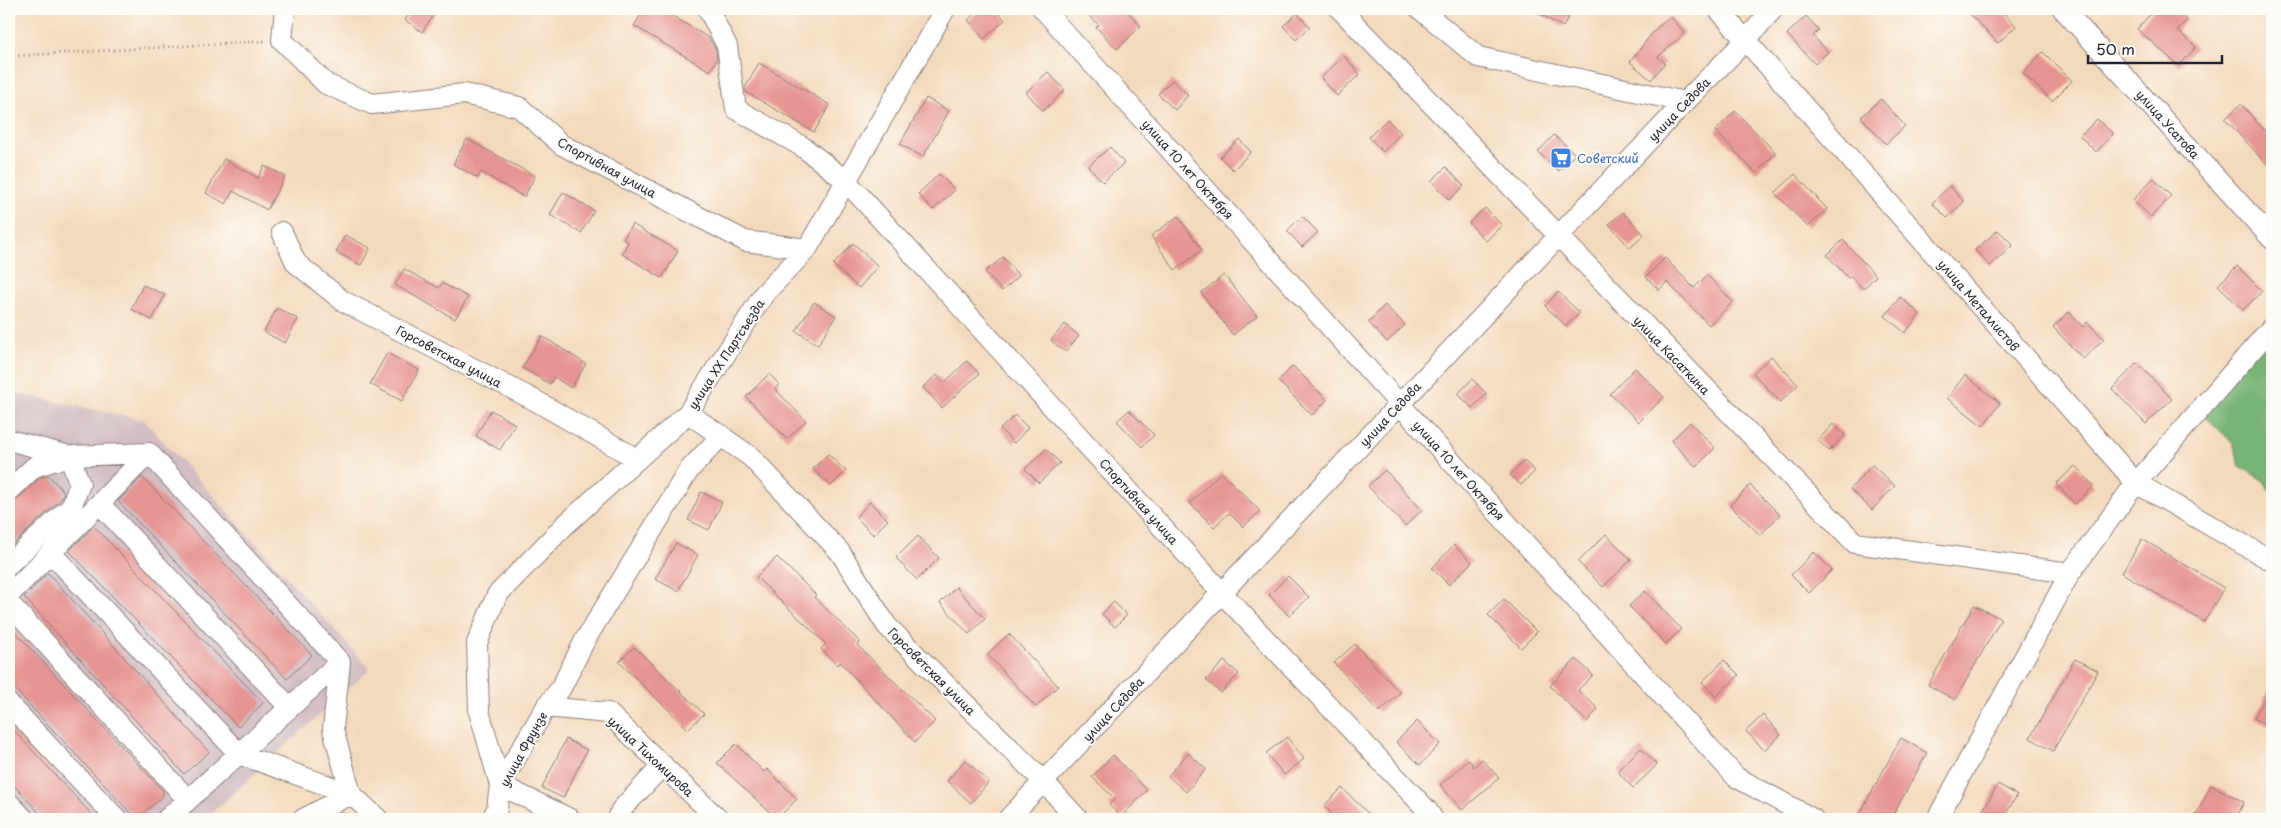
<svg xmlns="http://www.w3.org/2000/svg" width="2281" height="828" font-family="'Playpen Sans',sans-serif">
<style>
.industrial{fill:#d2bec2}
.forest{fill:#77b373;stroke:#4c6a57}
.building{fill:#e79592}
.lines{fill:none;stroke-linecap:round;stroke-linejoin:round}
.minor-casing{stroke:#8b7e7c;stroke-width:22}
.path{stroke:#8b7e7c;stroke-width:3;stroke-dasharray:1 4;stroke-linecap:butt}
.minor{stroke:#fff;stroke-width:20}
.labels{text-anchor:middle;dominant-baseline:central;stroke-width:4;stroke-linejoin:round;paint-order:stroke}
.street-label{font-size:12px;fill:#22223b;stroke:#fdfcf7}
.shop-label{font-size:12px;fill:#366cbe;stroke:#fdfcf7;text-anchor:start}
</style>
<rect width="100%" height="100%" fill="#fdfcf7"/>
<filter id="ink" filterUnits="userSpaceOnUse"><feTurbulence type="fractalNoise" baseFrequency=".02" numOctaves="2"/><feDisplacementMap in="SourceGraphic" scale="10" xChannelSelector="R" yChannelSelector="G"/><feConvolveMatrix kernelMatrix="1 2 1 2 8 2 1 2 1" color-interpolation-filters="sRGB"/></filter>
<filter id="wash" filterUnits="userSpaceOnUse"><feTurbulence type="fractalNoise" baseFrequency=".0096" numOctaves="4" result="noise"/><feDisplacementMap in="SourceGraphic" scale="20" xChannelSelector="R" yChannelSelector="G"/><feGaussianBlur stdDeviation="1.12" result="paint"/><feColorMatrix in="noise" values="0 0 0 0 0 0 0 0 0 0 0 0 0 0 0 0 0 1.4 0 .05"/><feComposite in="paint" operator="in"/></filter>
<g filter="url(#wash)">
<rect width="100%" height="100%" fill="#f4dabd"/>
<path class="industrial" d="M9,392L144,420L370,669L205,819H9Z"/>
<path class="forest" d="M2272,327V495L2264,481L2240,466L2233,443L2196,407Z
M333,808L360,812L368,819H319Z"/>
<g id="blocks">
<path class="building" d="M413,9H438L422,32L405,20Z
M644,9H661L709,38L716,50L717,59L710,71L634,26Z
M980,9H995L1005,20L984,39L968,20Z
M1082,9H1125L1141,26L1117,49L1096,27L1099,25Z
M1531,9H1573L1563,27Z
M1965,9H2000L2016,26L1998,43Z
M2155,9H2174L2187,20L2177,30L2196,47L2179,66L2137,29Z
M1297,13L1310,27L1296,40L1283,26Z
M1670,16L1685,33L1658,57L1665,63L1651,80L1630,62L1653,32Z
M1806,16L1819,30L1813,36L1828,52L1815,64L1787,34Z
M2043,52L2072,81L2052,101L2023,73Z
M1344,56L1360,74L1337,96L1321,78Z
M759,63L830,105L814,132L746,92L745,88Z
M1048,72L1065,90L1043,111L1026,92Z
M1172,80L1188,95L1175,110L1158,94Z
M926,98L949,111L923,157L900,144Z
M1881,99L1905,126L1886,144L1861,117Z
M2241,104L2272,139V170L2225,119Z
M1735,111L1776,153L1756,173L1715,131Z
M1387,119L1401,133L1383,152L1369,137Z
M2097,119L2113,134L2096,152L2080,136Z
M1554,135L1575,154L1559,171L1538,152Z
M467,139L535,176L524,197L481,172L478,178L453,164Z
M1239,139L1251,152L1233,170L1220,157Z
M1110,147L1124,163L1103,182L1088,166Z
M224,159L258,178L264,166L285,176L267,210L233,191L226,204L206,193Z
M1446,167L1464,186L1449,200L1431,181Z
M939,174L955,190L933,210L918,194Z
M1795,174L1827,209L1808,227L1775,193Z
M2153,178L2171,196L2151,217L2133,200Z
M1950,186L1964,202L1947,218L1932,203Z
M563,192L594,211L581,233L550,215Z
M1485,208L1502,225L1486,241L1469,223Z
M1623,212L1644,235L1630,248L1609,224Z
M1178,216L1202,250L1175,270L1151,236Z
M1302,216L1318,232L1302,247L1287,231Z
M632,224L678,251L662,278L622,254L628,242L623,239Z
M1998,230L2013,245L1990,266L1975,250Z
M345,235L370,248L361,265L336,252Z
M1843,240L1876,276L1863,289L1851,276L1848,278L1827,255Z
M853,243L878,266L859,288L833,265Z
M1003,257L1019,276L1002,291L985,272Z
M1665,258L1694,288L1707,275L1733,302L1709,325L1667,282L1659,290L1646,277Z
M2237,266L2262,291L2243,310L2218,285Z
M404,269L439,288L442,283L468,297L455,319L395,285Z
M1224,275L1257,316L1233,335L1201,293Z
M143,285L165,295L152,320L131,309Z
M1558,292L1580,313L1566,326L1545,306Z
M1900,297L1920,314L1905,333L1885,316Z
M814,302L836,316L818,345L796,331Z
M1385,305L1405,325L1387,342L1368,322Z
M277,308L298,319L285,343L264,332Z
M2069,312L2083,327L2087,322L2104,339L2083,359L2053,327Z
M1065,324L1079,336L1065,352L1051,340Z
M542,336L586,364L571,388L554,377L550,384L522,368Z
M387,353L419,370L402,401L370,384Z
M1771,356L1798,385L1780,402L1753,373Z
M967,361L979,374L942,408L923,387L937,375L944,383Z
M2137,363L2172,399L2146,424L2112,389Z
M1293,366L1327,400L1312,415L1278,381Z
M1635,368L1664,397L1639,422L1610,394Z
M769,374L779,384L775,389L806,421L787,439L746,397Z
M1965,375L2000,403L1983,426L1947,398Z
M1472,379L1487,394L1472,408L1458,394Z
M491,410L515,424L500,450L476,436Z
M1129,410L1154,435L1142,447L1117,421Z
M1015,415L1028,428L1014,443L1000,429Z
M1690,422L1715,448L1696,467L1671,441Z
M1833,424L1845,435L1829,451L1818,440Z
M1046,449L1060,463L1039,483L1025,469Z
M828,454L846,471L831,486L813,469Z
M1524,461L1535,471L1521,485L1510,475Z
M1872,465L1895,486L1872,510L1850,489Z
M2075,466L2094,486L2075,504L2056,484Z
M1385,470L1422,510L1405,526L1368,486Z
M1221,472L1260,511L1243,527L1229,513L1214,527L1190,503Z
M48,475L64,492L61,499L9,548V503L17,500L40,478Z
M142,477L312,655L287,679L118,501Z
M1750,485L1780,515L1760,535L1730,505Z
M701,492L722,502L709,530L688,520Z
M870,502L888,520L873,535L856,517Z
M94,526L263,703L238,727L69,551Z
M1606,534L1631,560L1603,587L1578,562Z
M918,536L939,558L917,580L896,558Z
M2142,539L2224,588L2204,622L2122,573Z
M676,543L698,555L678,591L655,579Z
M1454,545L1472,562L1449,585L1432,568Z
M1814,552L1832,570L1809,593L1791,575Z
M777,557L816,595L814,597L860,642L857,645L935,721L915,742L840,662L838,665L821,649L826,644L756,577Z
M48,573L209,752L184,774L24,597Z
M1288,576L1309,597L1289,616L1269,595Z
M956,587L985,619L969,634L940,603Z
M1645,591L1681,629L1666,644L1629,606Z
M1504,599L1537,632L1521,648L1488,615Z
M1114,602L1127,615L1115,627L1102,614Z
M1974,605L2001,619L1955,700L1928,685Z
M9,625L163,791V796L138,819H136L9,683Z
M1009,634L1058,686L1036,707L987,654Z
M1355,644L1400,693L1379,712L1334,663Z
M634,647L704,714L688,729L619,662Z
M1576,659L1593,675L1578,690L1598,709L1587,722L1550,686Z
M2075,659L2098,671L2053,751L2030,738Z
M1724,660L1739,675L1716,697L1702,682Z
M1224,661L1239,674L1221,693L1206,680Z
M2272,685V729L2254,718Z
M1763,715L1781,735L1764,750L1746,731Z
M1417,721L1440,744L1420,765L1396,742Z
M9,725L96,819H45L9,780Z
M1287,737L1304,759L1284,775L1266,753Z
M1901,738L1927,753L1891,819H1857Z
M566,739L587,750L563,798L542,788Z
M736,744L764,772L767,769L797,799L777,819L717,763Z
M1641,748L1657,765L1633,788L1617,771Z
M1188,753L1206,769L1186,792L1168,776Z
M1113,755L1147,790L1121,817L1109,805L1115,799L1092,777Z
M1482,759L1499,778L1462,810L1440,785L1469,760L1474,767Z
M965,760L989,782L971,803L947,781Z
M1998,784L2017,795L2003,819H1978Z
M2211,785L2244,802L2236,819H2194Z
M1342,788L1374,819H1337L1324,806Z"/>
</g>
</g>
<g filter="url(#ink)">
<use href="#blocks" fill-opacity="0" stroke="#8b7e7c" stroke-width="1"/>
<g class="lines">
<g class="minor-casing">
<path id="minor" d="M285,9L282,40L326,84L372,104L464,94L519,107L562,145L745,241L807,249
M708,9L727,46L736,109L803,147L846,181L1222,593L1427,810L1433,819
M1043,9L1736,777L1813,819
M1340,9L1855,543L2070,573
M1420,9L1478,57L1685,102
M1718,9L2136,483L2272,561
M2063,9L2272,239
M282,232L296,263L343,301L536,401L637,459
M688,413L751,457L840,552L887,626L1044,782L1078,819
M9,440L69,456L149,453L340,662L333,729L351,794
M9,491L34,467L69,456L80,484L56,545
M100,504L289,707
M52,554L239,754L351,794L378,819
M9,564L66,511
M9,595L149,453
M9,603L188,800
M9,704L117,819
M546,707L608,713L718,819
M500,785L479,711L477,643L497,595L564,526L688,413L764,294L807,249L945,9
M500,785L570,819
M9,803L24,819
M167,819L340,662
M303,819L351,794
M492,819L497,809L500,785L546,707L561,688L585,640L689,470L722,435
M618,819L621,810L663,765
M1008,819L1685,102L1746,40L1773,9
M1937,819L2070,573L2136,483L2272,327"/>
</g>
<path class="path" d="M9,54L14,56L266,41"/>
<use href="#minor" class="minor"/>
</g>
</g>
<defs>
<g id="supermarket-square" transform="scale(1.125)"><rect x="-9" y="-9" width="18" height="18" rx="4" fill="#3f7fe0" stroke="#fdfcf7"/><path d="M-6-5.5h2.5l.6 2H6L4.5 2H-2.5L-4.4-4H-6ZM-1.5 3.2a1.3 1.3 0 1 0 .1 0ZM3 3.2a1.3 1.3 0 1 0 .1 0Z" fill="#fff"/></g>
</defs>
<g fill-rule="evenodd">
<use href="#supermarket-square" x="1561" y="158"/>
</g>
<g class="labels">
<g class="street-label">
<text transform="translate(1679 109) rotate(-46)">улица Седова</text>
<text transform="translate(2168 124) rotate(48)">улица Усатова</text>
<text transform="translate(607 167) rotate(29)">Спортивная улица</text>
<text transform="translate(1188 169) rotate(48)">улица 10 лет Октября</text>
<text transform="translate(1979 305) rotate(49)">улица Металлистов</text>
<text transform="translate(726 354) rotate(-57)">улица XX Партсъезда</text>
<text transform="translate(1672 355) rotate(46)">улица Касаткина</text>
<text transform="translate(449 356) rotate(28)">Горсоветская улица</text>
<text transform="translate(1390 414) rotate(-47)">улица Седова</text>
<text transform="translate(1459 470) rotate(48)">улица 10 лет Октября</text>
<text transform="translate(1139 501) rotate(48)">Спортивная улица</text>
<text transform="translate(932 671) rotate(45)">Горсоветская улица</text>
<text transform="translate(1113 709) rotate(-47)">улица Седова</text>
<text transform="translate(523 749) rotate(-61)">улица Фрунзе</text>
<text transform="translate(651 756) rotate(43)">улица Тихомирова</text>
</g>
<g class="shop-label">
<text x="1577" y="158">Советский</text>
</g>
</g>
<rect width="2281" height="828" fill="none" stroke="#fdfcf7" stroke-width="30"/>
<path d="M2088 55v8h134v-8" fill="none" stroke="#22223b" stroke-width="2.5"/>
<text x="2096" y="55" font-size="15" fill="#22223b" stroke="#fdfcf7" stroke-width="4" paint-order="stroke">50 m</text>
</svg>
